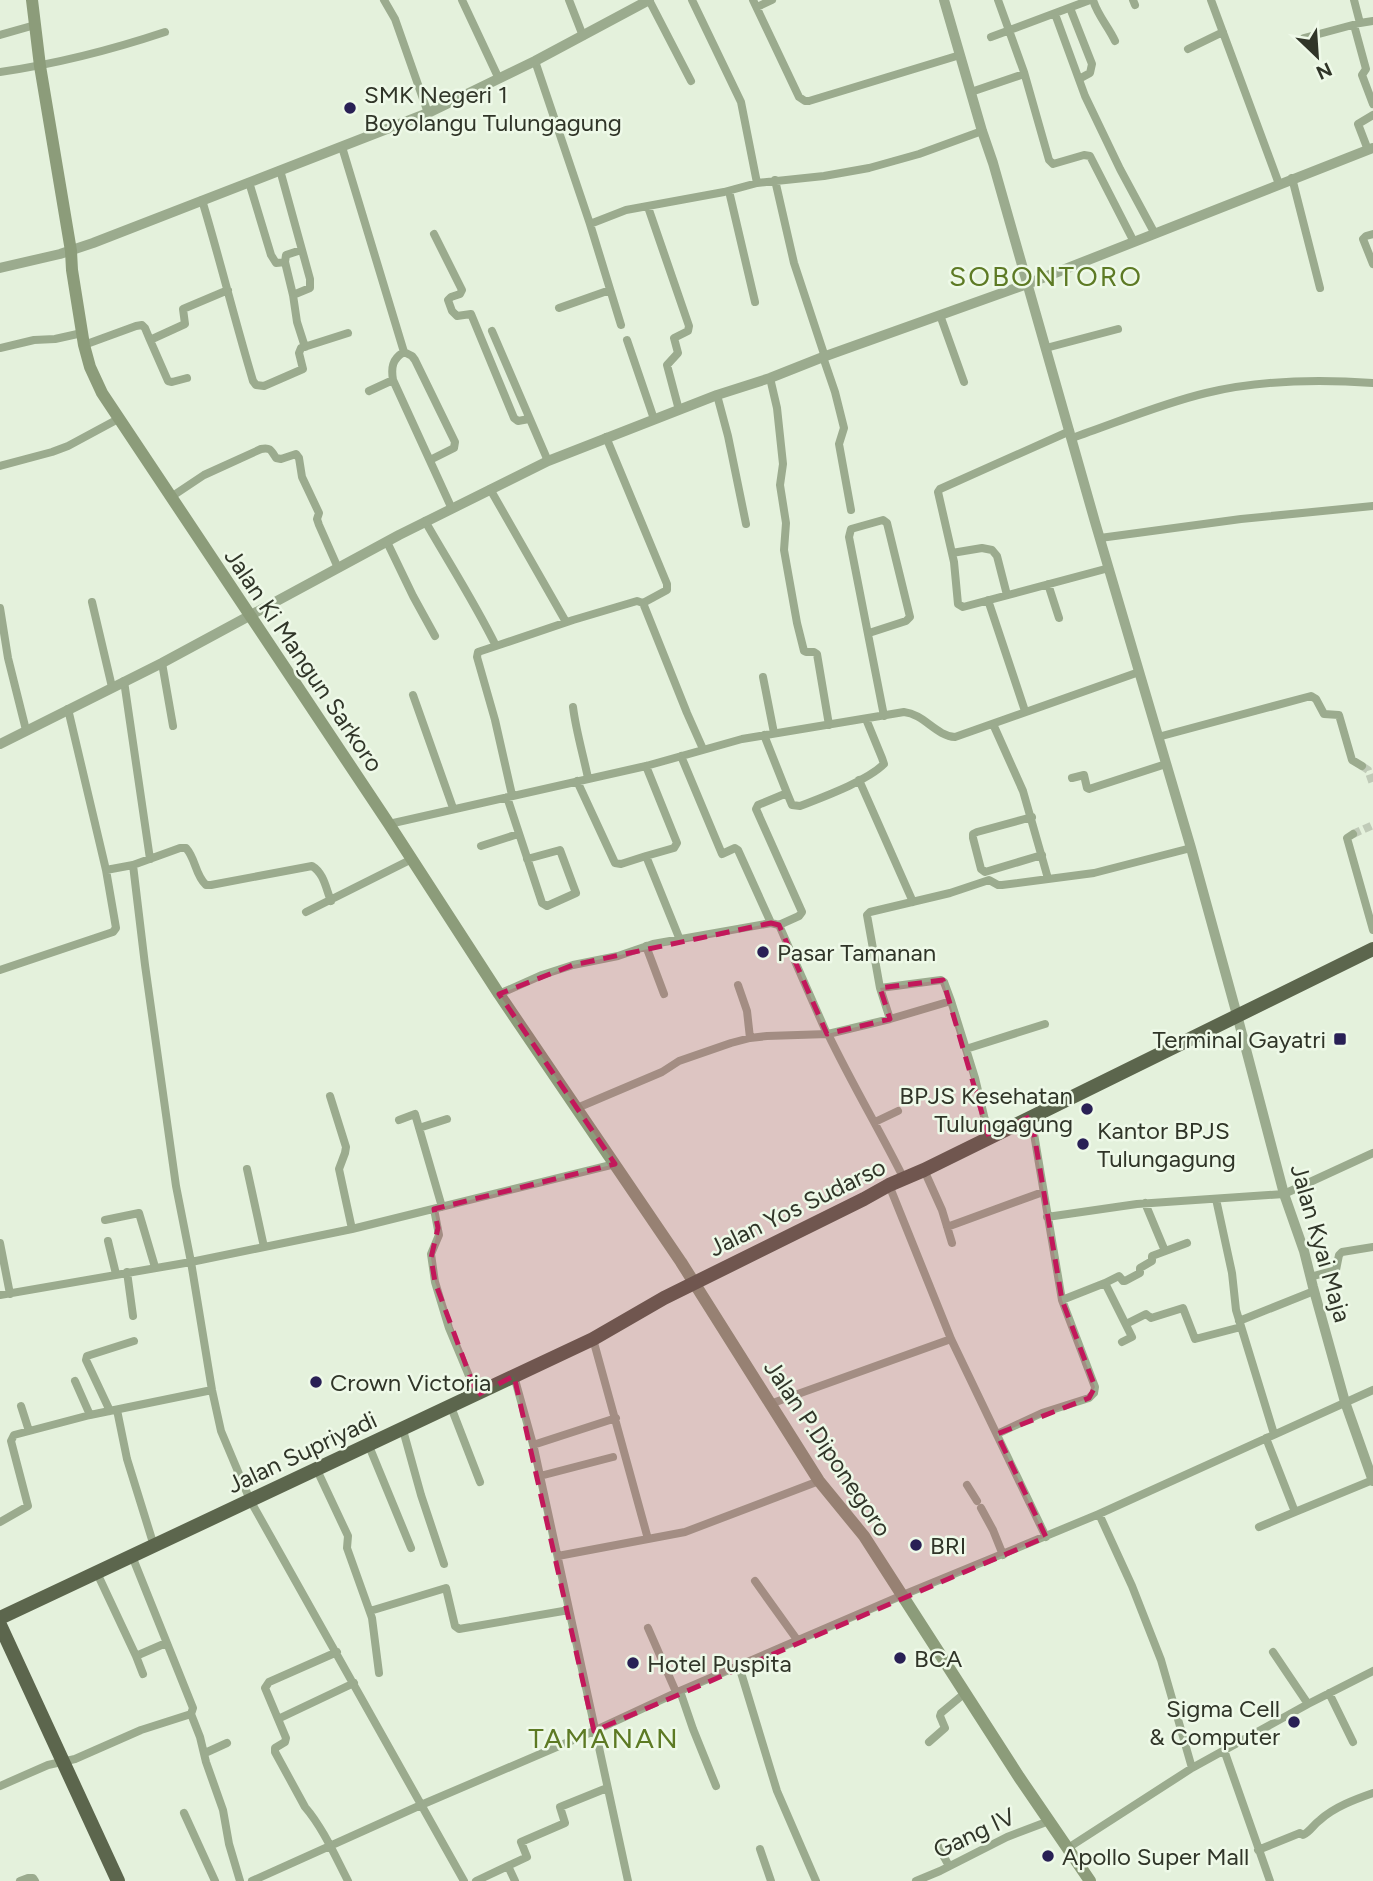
<svg xmlns="http://www.w3.org/2000/svg" width="1373" height="1881" font-family="Figtree,sans-serif">
<style>
.lines{fill:none;stroke-linecap:round;stroke-linejoin:round}
.minor-tunnel{stroke:#c0cbb8;stroke-width:8;stroke-dasharray:8 4;stroke-linecap:butt}
.minor{stroke:#9bab8e;stroke-width:8}
.tertiary{stroke:#9bab8e;stroke-width:10}
.secondary{stroke:#8c9c7a;stroke-width:12}
.trunk{stroke:#5c664d;stroke-width:14}
.marked{fill:#c2185b;fill-opacity:0.2;stroke:#c2185b;stroke-width:5;stroke-dasharray:14 9;stroke-linejoin:round}
.poi-dot{fill:#292055;stroke:#eef9e8;stroke-width:2.5}
.labels{text-anchor:middle;dominant-baseline:central;stroke-width:5;stroke-linejoin:round;paint-order:stroke}
.poi-label{font-size:24px;fill:#303528;stroke:#eef9e8;text-anchor:start}
.street-label{font-size:24px;fill:#303528;stroke:#eef9e8}
.quarter-label{font-size:28px;letter-spacing:2px;fill:#5d7a24;stroke:#eef9e8}
</style>
<rect width="100%" height="100%" fill="#e4f1dc"/>
<g class="lines">
<path class="minor-tunnel" d="M1362,766L1368,770L1373,784
M1353,834L1373,825"/>
<path class="minor" d="M384,0L395,19L428,113
M462,0L499,79
M569,0L583,36
M649,0L691,81
M692,0L741,102L757,183
M753,0L799,97L805,101H809L960,55
M998,0L1024,72L1049,160L1053,164L1084,155L1090,156L1134,242
M1093,0C1098,16 1108,26 1115,41
M1133,0L1135,5
M1211,0L1279,184
M1354,0L1360,23
M757,7L772,0
M1070,8L1092,64L1090,73L1079,79
M1055,14L1085,96L1120,169L1155,234
M1354,25L1366,69L1362,75L1373,104
M0,35L35,25
M991,37L1090,0
M1304,38L1360,23L1373,21
M1188,49L1223,32
M535,61L590,224L626,210L724,192L757,183L824,176L869,168L919,154L982,131
M0,72C56,64 111,50 165,32
M971,92L1024,74
M342,147L404,352L412,356L415,360L455,442L454,448L430,460
M1368,150L1358,124L1373,115
M280,170L310,279V288L293,295L297,322L305,347
M1292,178L1320,288
M775,180L794,263L825,357
M249,182L271,255L276,263L285,262L293,295
M729,191L755,302
M202,200C220,260 235,321 253,381L256,385L264,386L303,369L299,353L301,348L348,333
M648,207L689,326L688,331L674,338L678,353L667,365L679,410
M590,224L621,325
M434,234L462,290L460,294L451,297L448,300L452,311L457,316L471,314L514,418L518,421L529,419
M1373,234L1366,236L1363,239L1373,264
M285,262L286,255L301,250
M559,308L610,290
M940,315L964,382
M492,331L548,461
M627,340L654,419
M84,345L136,326L142,325L145,328L150,340
M0,348L34,340L55,339L82,333
M1046,348L1118,329
M404,352C392,359 391,368 393,380L452,509
M823,357L835,392L844,428L839,444L851,510
M187,378L172,382L168,381L150,340L185,324L183,309L228,290
M770,378L777,408L783,464L780,485L786,523L784,550L797,623L804,651L806,652H814L817,654L829,725
M369,391L393,380
M717,395L728,436L746,524
M1070,431L940,489L938,492L954,562L958,604L963,607L1109,568
M606,437L667,584V590L643,603
M1072,438C1116,423 1160,404 1206,393C1260,380 1317,379 1373,383
M0,466L52,452L68,446L120,418
M490,489L566,622
M171,497L204,475L261,449C270,447 271,450 276,458L281,459L296,454L299,458L302,477L319,513L317,519L319,525L338,568
M425,521C449,563 475,603 496,646L478,652L477,657L495,720L512,795
M1100,538L1241,519L1373,506
M387,542L413,596L435,636
M952,553L982,548L992,550L997,556L1007,595
M1048,584L1059,618
M988,600L1025,711
M92,602L112,687
M0,608L8,658L26,730
M869,633L906,621L910,617L887,523L883,520L851,529L849,537L884,716
M496,646L573,620L637,601L643,603L687,713L703,749
M162,663L173,726
M763,677L774,733
M124,681L150,859
M413,695L453,808
M573,707C576,731 583,754 588,778
M993,724L1023,791L1047,875
M764,735L787,793L758,805L756,809L802,912L799,916L779,925
M1158,737L1311,696L1316,699L1324,714L1339,715L1352,760L1362,766
M681,756L722,854L735,848L738,850L771,923
M1072,778L1084,775L1087,788L1089,789L1166,764
M859,780L913,902
M577,781L615,863L621,864L646,856L680,940
M787,793L792,805L800,806C823,797 867,781 884,764L882,758L866,719
M507,797L542,903L547,906L576,893L560,850L527,859
M1032,817L977,832L973,834V838L981,869L985,872L1042,855
M389,824L646,766L742,739L904,712C924,714 936,736 955,737L1139,672
M1353,834L1347,838L1373,930
M481,846L518,834
M646,856L674,848L677,843L646,766
M133,865L145,965L176,1186L191,1262L212,1390L221,1431L250,1500L464,1881
M106,870L133,865L180,848H186C196,859 195,875 206,885H211L312,866C324,873 326,889 331,901
M306,912L412,859
M646,946L664,994
M0,970L113,932L116,928L106,870L68,709
M738,985L747,1011L750,1038
M880,988L941,980L944,982L951,1001
M499,994L542,975L573,965L618,956L653,944L771,923L779,925L827,1034
M890,1019L880,988L867,915L870,912L950,893L989,880L998,885H1002L1094,873L1191,848
M828,1034C852,1084 880,1131 904,1179
M966,1049L1045,1024
M330,1096L346,1147L345,1153L339,1169L352,1229
M577,1108L662,1072L679,1061L731,1043L750,1038L767,1036L828,1034L890,1019L951,1001L975,1078L989,1137
M399,1120L415,1114L442,1207
M875,1122L898,1111
M419,1128L447,1119
M247,1169L264,1247
M924,1170L942,1210L952,1243
M889,1185L951,1339L1046,1537
M1216,1199L1232,1273L1236,1310L1274,1434
M1145,1203L1165,1251
M434,1209L439,1235L431,1254L435,1282L449,1328L477,1395
M1047,1217L1137,1204L1284,1194L1373,1153
M105,1220L139,1213L155,1267
M947,1227L1043,1192
M108,1241L116,1274
M0,1243L10,1294
M127,1272L133,1316
M1310,1277L1336,1270L1339,1255L1342,1252L1373,1247
M1105,1283L1119,1276L1123,1281H1125L1140,1273V1268L1152,1261V1256L1187,1243
M0,1295L191,1262L352,1229L615,1164
M1062,1300L1105,1283L1132,1337L1122,1342
M1239,1321L1314,1291
M1126,1324L1146,1314L1151,1318L1183,1308L1195,1339L1241,1327
M593,1339L648,1539
M514,1376L534,1448L628,1881
M75,1381L90,1415
M770,1404L951,1339
M21,1406L29,1431
M451,1407L480,1482
M117,1410L127,1459L154,1546
M110,1411L86,1360L87,1356L134,1341
M403,1430L421,1495L444,1564
M997,1434L1042,1413L1089,1398L1094,1393L1095,1387L1062,1300L1031,1116
M1266,1438L1295,1512L1373,1480
M533,1445L616,1418
M369,1446L411,1548
M317,1470L348,1536L347,1548L372,1618L379,1673
M540,1476L613,1457
M967,1485L977,1501
M981,1508L993,1530L1003,1555
M1099,1514L1132,1586L1161,1660L1192,1768
M0,1522L28,1506L11,1441L14,1435L90,1415L212,1390
M1259,1527L1295,1512
M132,1556L193,1708L191,1714
M558,1556L685,1532L819,1481
M97,1573L136,1656
M755,1581L798,1641
M370,1611L446,1588L455,1626L459,1629L569,1610
M648,1628L676,1692
M337,1652L269,1682L265,1688L286,1738L285,1742L275,1748V1752L305,1807C323,1828 335,1856 348,1881
M1273,1652L1308,1704
M739,1666L777,1791L816,1881
M143,1674L136,1656L166,1643
M680,1691L693,1729L716,1786
M1329,1693L1353,1742
M278,1719L354,1683
M929,1742L945,1728L940,1716L941,1713L965,1693
M1224,1750L1270,1881
M205,1753L227,1743
M0,1786L48,1765L75,1759L141,1730L191,1714L200,1737L206,1762L223,1810L229,1844L240,1881
M184,1813L215,1881
M937,1844L949,1866
M1068,1848L1192,1768L1308,1704L1373,1671
M760,1849L771,1881
M1258,1850L1300,1833L1303,1835C1311,1831 1313,1825 1320,1820C1334,1807 1356,1799 1373,1793
M508,1866L515,1881
M20,1881L28,1878H33L35,1881
M252,1881L421,1805L594,1731L680,1691L903,1595L1099,1514L1373,1390
M476,1881L527,1857L521,1842L565,1823L560,1807L607,1788
M916,1881L940,1871L1007,1837L1049,1821"/>
<path class="tertiary" d="M944,0L982,131L993,163L1095,522L1191,848L1237,1015L1284,1194L1304,1251L1313,1287L1345,1402L1373,1481
M0,268L60,254L93,243L428,113L535,61L649,0
M0,744L162,663L399,535L548,461L717,395L770,378L823,357L1027,284L1373,148"/>
<path class="secondary" d="M32,0L40,66L71,251L72,270L84,345L90,367L102,393L389,824L499,994L681,1262L819,1481L864,1536L1019,1777L1090,1881"/>
<path class="trunk" d="M0,1618L593,1339L664,1298L864,1199L889,1185L924,1170L1373,949
M0,1625L118,1881"/>
</g>
<path class="marked" d="M771,923L779,925L827,1034L890,1019L880,988L943,980L989,1137L1031,1116L1062,1300L1095,1387L1089,1398L997,1434L1046,1537L594,1731L514,1376L477,1395L435,1282L431,1258L438,1228L434,1209L615,1164L499,994L573,965Z"/>
<g class="poi-dot">
<circle cx="350" cy="108" r="7"/>
<circle cx="763" cy="952" r="7"/>
<rect x="1333" y="1032" width="14" height="14" rx="3.5"/>
<circle cx="1087" cy="1109" r="7"/>
<circle cx="1083" cy="1144" r="7"/>
<circle cx="316" cy="1382" r="7"/>
<circle cx="916" cy="1545" r="7"/>
<circle cx="900" cy="1658" r="7"/>
<circle cx="633" cy="1663" r="7"/>
<circle cx="1294" cy="1722" r="7"/>
<circle cx="1048" cy="1856" r="7"/>
</g>
<g class="labels">
<g class="poi-label">
<text x="364" y="94">SMK Negeri 1<tspan x="364" dy="28">Boyolangu Tulungagung</tspan></text>
<text x="777" y="952">Pasar Tamanan</text>
<text x="1326" y="1039" text-anchor="end">Terminal Gayatri</text>
<text x="1073" y="1095" text-anchor="end">BPJS Kesehatan<tspan x="1073" dy="28">Tulungagung</tspan></text>
<text x="1097" y="1130">Kantor BPJS<tspan x="1097" dy="28">Tulungagung</tspan></text>
<text x="330" y="1382">Crown Victoria</text>
<text x="930" y="1545">BRI</text>
<text x="914" y="1658">BCA</text>
<text x="647" y="1663">Hotel Puspita</text>
<text x="1280" y="1708" text-anchor="end">Sigma Cell<tspan x="1280" dy="28">&amp; Computer</tspan></text>
<text x="1062" y="1856">Apollo Super Mall</text>
</g>
<g class="street-label">
<text transform="translate(304 660) rotate(56)">Jalan Ki Mangun Sarkoro</text>
<text transform="translate(797 1207) rotate(-26)">Jalan Yos Sudarso</text>
<text transform="translate(1321 1243) rotate(74)">Jalan Kyai Maja</text>
<text transform="translate(828 1448) rotate(56)">Jalan P.Diponegoro</text>
<text transform="translate(302 1452) rotate(-25)">Jalan Supriyadi</text>
<text transform="translate(974 1833) rotate(-25)">Gang IV</text>
</g>
<g class="quarter-label">
<text x="1046" y="276">SOBONTORO</text>
<text x="604" y="1738">TAMANAN</text>
</g>
</g>
<g transform="translate(1317 56) rotate(155)" stroke="#eef9e8" stroke-width="5" paint-order="stroke">
<path d="M0-5L12 26L0 18L-12 26Z" fill="#303528"/>
<text y="-10" font-size="19" font-weight="bold" text-anchor="middle" fill="#303528">N</text>
</g>
</svg>
